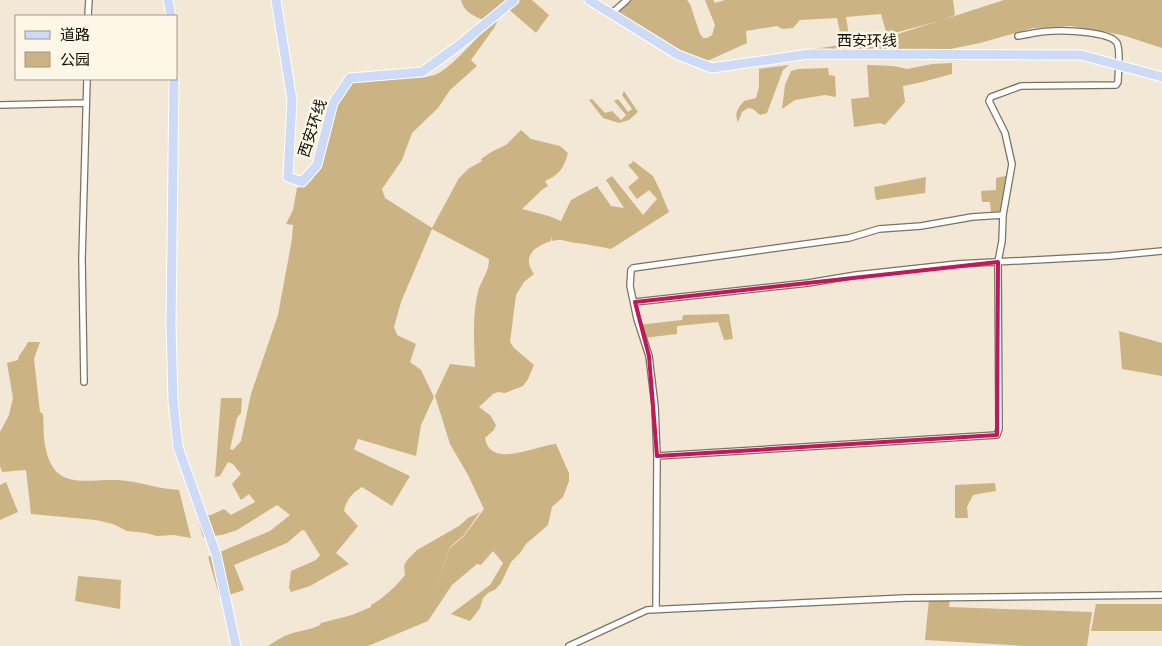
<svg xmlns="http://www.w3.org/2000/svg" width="1162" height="646" font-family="'Libre Baskerville','Noto Sans SC',serif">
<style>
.green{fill:#cbb384}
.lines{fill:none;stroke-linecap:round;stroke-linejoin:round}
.minor-casing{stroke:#7b7261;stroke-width:8}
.primary-casing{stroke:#fff;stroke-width:11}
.minor{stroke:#fff;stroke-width:5.5}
.primary{stroke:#cddbf6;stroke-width:9}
.marked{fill:none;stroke:#c2185b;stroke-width:4;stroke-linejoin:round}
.labels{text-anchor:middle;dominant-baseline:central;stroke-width:5;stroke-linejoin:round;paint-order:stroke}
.street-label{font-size:15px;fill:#0f0c06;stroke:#fef6e6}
</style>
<rect width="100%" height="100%" fill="#f2e8d5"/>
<path class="green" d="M461,0H507L484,20C473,16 464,12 461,0Z
M514,0H532L549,15L536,33L506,7Z
M629,0H687L690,4L700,34L703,38H707L712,35L715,25L705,0H713L715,3L725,0H953L955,15L945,19L1004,0H1162V48L1122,35L1071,26L1033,28L980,43L936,52L781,54L885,38L939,21L887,35L881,14L846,17L850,41L842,42L837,18L800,20L793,28L782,29L777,26L746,31L747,43L705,62L690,56L617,13Z
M503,10L494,28L471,60L477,66L450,90L438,108L412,133L402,160L382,189L385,198L432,228L459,178L468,169L482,161L481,159L493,151L506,145L521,130L531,139L560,146L568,153C564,168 559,175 545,181L548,186L543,189L522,209L549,216L561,221L571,200L597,186L611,206L624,208L606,180L612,176L643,215L657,199L649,190L637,199L628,187L639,178L628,165L633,162L632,160L653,176L659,188L669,212L611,249C601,247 587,244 576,243C566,242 564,238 552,241V236L551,241C542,244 528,250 529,262C529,266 532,271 534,274L524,282L516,295L510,342L514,348L534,365L528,379L523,386L505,393L498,392L493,394L479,407L490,415L496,425L494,430L485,438C490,470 537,445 556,444L569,473V481L563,497L552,507L548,525L526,544L520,553L511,562L501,583L496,589L488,593L483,598L480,608L470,621L451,614L490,585L503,563L493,551L481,565L477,564L452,585L428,621L368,646H268C276,641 284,635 293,633C303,630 310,630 320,625L321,623L352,615L371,607V605C385,597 395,587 405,575L404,566L407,560L417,550L459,526L468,518L480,512L464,535L450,547L432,599L450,548L464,536L484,509L468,475L450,444L435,396L450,364L475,367C474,342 472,313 479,288C483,278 489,271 489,259L432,229L401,302L394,327L397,335L416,344L410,362L421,370L434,397L421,425L416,456L358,439L354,449L357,451L410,476L392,506L362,487C353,492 346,500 344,511L358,526L336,553L349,564L310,586L291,592L289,588L291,571L316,560L320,555L305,531L302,530L287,543L234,565L245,592L244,590L220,598L208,557L270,531L290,515L277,505L237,530L222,535L203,537L197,516L211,515L224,509L231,515L255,502L249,494L241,500L232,484L241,474L233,464L228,462L220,476L215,477L221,398H242L241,413L237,418L230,449L233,450L241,441L251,394L278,315L292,239L293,225L286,224L293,210L297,188C304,186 309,184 313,178C316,173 316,165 318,160C323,141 333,99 347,86C365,70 413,84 437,74C454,66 488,25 503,10Z
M952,63V74L922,82L903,86L905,102L885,125L880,123L854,127L851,99L869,97L867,65L893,66L907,69L932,64Z
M789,65L783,70L767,113L760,115L753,109L748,108L742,112L738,122C734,113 738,108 744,101L756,98L759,87V69Z
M828,68L829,75L835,76L836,97L825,95L795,100L782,109L785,85L791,71L798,69Z
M624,91L638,112L629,120L619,123L603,118L589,100L592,99L605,113L612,111L621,120L626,115L614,101L618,99L628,112L632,109L622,95Z
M1010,175L1004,211L991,212L990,202H982L981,191L996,190V178Z
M926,177L925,193L876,200L874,187Z
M729,314L733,339L724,340L718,322L677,326V334L643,338L638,325L682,320L683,315Z
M1119,331L1162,343V376L1122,369Z
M28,342H40L34,359L40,412L43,414C44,424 43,435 45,445C53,491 82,479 117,480C138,481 158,489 179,490L191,538L174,535L157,536L146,533L127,531L113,524L96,520L31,514L26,470L2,472L0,466V432L9,415L13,398L7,363L18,360C18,355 25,349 28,342Z
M6,482L18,512L0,520V485Z
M995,483L996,491L973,495L967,507L968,518H955V485Z
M78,576L121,580L120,609L75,601Z
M950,598L949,607L1092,612L1087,646H1026L925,640L929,599Z
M1096,604H1162V631H1091Z"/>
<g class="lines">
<g class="minor-casing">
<path id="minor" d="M612,13L627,0
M88,16L89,0
M0,105L86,103
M635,302L808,283L856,275L957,264L1110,256L1162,251
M84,382L82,259L87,79
M657,456L997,435L999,429L998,262L1002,241L1003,215L1012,164L1005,133L989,101L991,97L1021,86L1116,85L1118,82C1118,72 1121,51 1117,43C1111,32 1065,30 1053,31C1041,31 1030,34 1018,36
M656,610L657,456L655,406L649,356L637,319L630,286L631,270L633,268L849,238L879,229L921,226L972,217L1003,215
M569,646L647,610L905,598L1162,595"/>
</g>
<g class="primary-casing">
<path id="primary" d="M168,0L171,16
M276,0L292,100L288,177L302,182L317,165L333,103L350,78L422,72L458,46L514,0
M589,0L678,55L712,68L809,54L1081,55L1162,77
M174,79L171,324L173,401L178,447L216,554L236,646"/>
</g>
<use href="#minor" class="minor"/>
<use href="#primary" class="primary"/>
</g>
<path class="marked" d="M998,262L997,435L657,456L649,356L635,302Z"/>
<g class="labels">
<g class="street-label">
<text x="867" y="40">西安环线</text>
<text transform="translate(312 128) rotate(-72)">西安环线</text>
</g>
</g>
<rect x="15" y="15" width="162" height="65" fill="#fef6e6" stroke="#9e988c"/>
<rect x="25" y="31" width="25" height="8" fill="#cddbf6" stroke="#9e988c"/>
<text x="60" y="40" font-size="15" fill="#0f0c06">道路</text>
<rect x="25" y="52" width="25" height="15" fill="#cbb384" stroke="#9e988c"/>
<text x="60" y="65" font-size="15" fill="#0f0c06">公园</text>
</svg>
